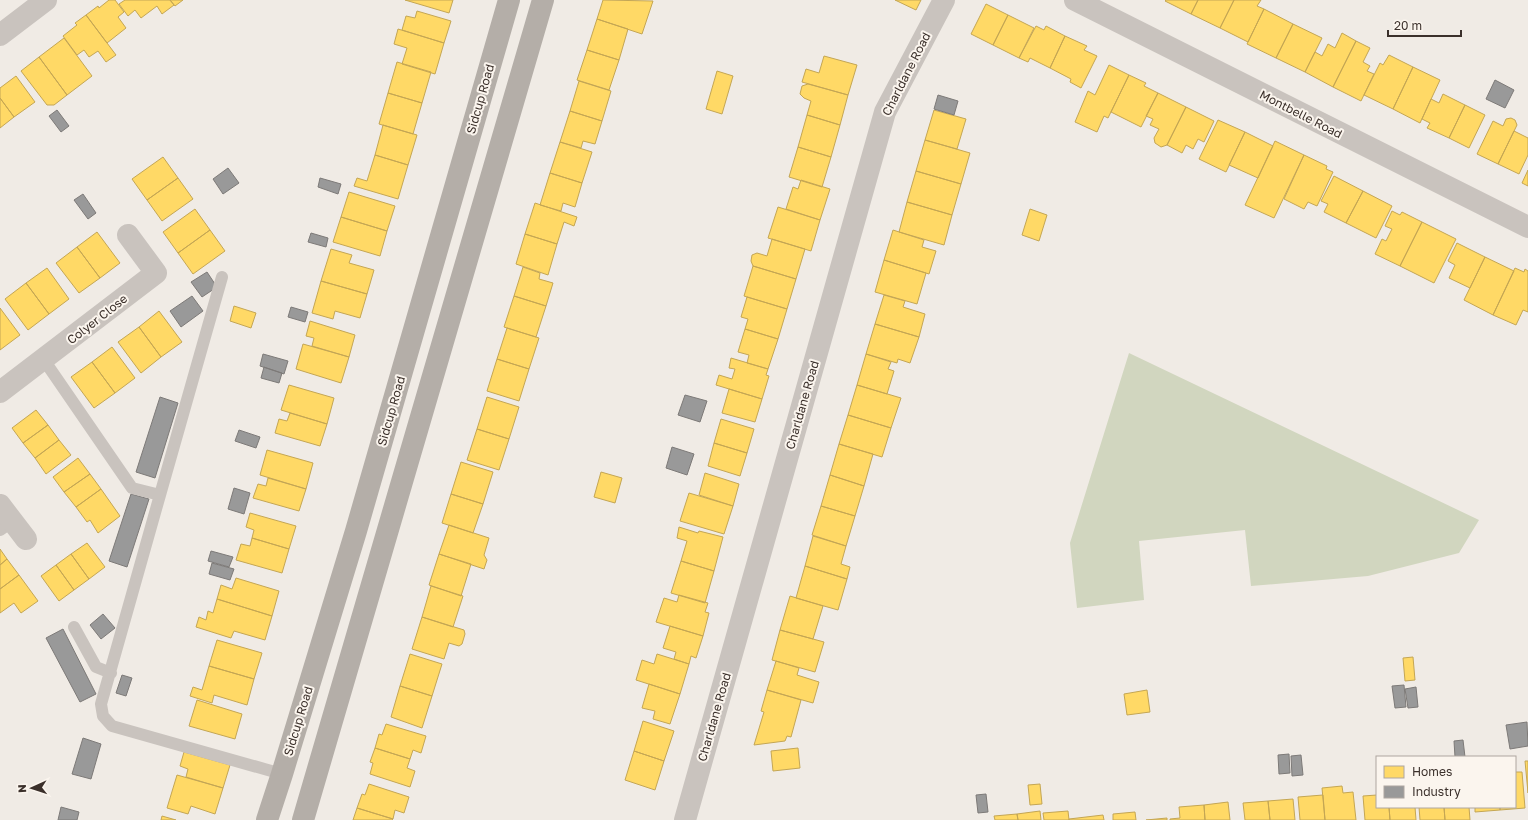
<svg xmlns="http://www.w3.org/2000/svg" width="1528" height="820" font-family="'Golos Text',sans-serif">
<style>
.green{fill:#d1d6bf}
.homes{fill:#ffd966;stroke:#c4a654}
.industry{fill:#999;stroke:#7d7a78}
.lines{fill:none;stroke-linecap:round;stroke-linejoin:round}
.service{stroke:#c9c3be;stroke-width:12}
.minor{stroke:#c9c3be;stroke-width:22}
.trunk{stroke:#b4aea8;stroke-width:22}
.labels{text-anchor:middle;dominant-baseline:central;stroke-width:4;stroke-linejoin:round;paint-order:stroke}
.street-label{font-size:12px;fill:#3b302b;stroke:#fbf5ee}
</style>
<rect width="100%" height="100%" fill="#f0ebe5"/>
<path class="green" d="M1129,353L1479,520L1459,553L1368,576L1251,586L1245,530L1139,541L1144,600L1077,608L1070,543Z"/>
<path class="homes" d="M109,0H115L124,12L118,17L126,28L107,43L86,15L98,6L99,8Z
M125,0H170L174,5L162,14L157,6L141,18L135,10L128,16L119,4Z
M170,0H183L175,6Z
M405,0H453L449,13Z
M603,0L653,1L642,34L597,19Z
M895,0H921L916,10Z
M1166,0H1198L1191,14L1165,1Z
M1198,0H1234L1220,28L1191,14Z
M1234,0H1261L1257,6L1264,9L1248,42L1220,28Z
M986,4L1008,15L993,45L971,34Z
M1264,9L1293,24L1276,58L1247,44Z
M417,11L451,21L444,43L402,30L406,16L415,18Z
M86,15L116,55L106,62L98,51L89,57L84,50L77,55L63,36L77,25L75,23Z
M1008,15L1034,28L1019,58L993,45Z
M597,19L628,29L619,60L587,50Z
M1293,24L1322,38L1305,72L1276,58Z
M1036,26L1044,30L1046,26L1065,36L1050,68L1030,58L1028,62L1019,58Z
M398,29L444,43L435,74L402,64L407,48L394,44Z
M1342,33L1356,41L1333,87L1305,72L1315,52L1322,56L1328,44L1335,48Z
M1065,36L1087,46L1084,50L1097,56L1081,88L1070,82L1071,79L1050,68Z
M64,38L92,76L67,95L39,57Z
M1356,41L1370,48L1363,62L1370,66L1367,71L1374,74L1361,101L1333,87Z
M587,50L619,60L609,90L577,80Z
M1389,55L1413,67L1393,109L1364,95L1380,63L1383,65Z
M824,56L857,65L848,95L802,82L806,69L819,73Z
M39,57L67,95L54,105H47L21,71Z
M397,62L431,72L422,103L388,93Z
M1109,65L1129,75L1108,118L1104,116L1097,132L1075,122L1088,91L1095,95Z
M1413,67L1440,80L1420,123L1393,109Z
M717,71L733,76L722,114L706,109Z
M1129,75L1146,83L1144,86L1158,93L1141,127L1111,112Z
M16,76L35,102L14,117L0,98V88Z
M579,81L611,91L602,121L570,111Z
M808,84L848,95L840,125L807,115L811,101L804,98L800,94L802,86Z
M388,93L422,103L413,134L379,124Z
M1158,93L1186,107L1167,145L1161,147L1155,143L1154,138L1159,129L1150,125L1153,119L1146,116Z
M1443,94L1465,105L1449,138L1427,128L1430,123L1422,119L1431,99L1439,103Z
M0,98L14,117L0,128Z
M1465,105L1485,115L1469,148L1449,138Z
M1186,107L1214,121L1204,142L1198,139L1193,149L1186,145L1182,153L1167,145Z
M934,110L966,119L957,149L925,140Z
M570,111L602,121L595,144L583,141L581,148L560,142Z
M807,115L840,125L831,157L798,147Z
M1511,118L1515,120L1517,125L1498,164L1477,154L1493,121L1503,126L1506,119Z
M1218,120L1245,132L1226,172L1199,159Z
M383,125L417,135L408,165L375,155Z
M1514,131L1528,138V155L1519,174L1498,164Z
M1245,132L1273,146L1258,178L1229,165Z
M925,140L970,153L961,184L916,171Z
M1275,141L1304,155L1274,218L1245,205Z
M560,142L592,152L582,183L550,173Z
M798,147L831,157L822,187L789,177Z
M375,155L408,165L398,199L354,186L357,178L367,181Z
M1304,155L1327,166L1326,169L1333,172L1317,206L1308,202L1304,209L1284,199Z
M163,157L178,178L147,200L132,179Z
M1528,170V186L1522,183Z
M916,171L961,184L952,215L907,202Z
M550,173L582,183L575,207L563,203L561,211L540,205Z
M1334,176L1363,191L1346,223L1324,212L1328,204L1321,201Z
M178,178L193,199L162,221L147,200Z
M801,180L830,189L820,220L786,209L793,187L798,189Z
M1363,191L1392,206L1376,238L1346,223Z
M349,192L395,206L387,231L341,217Z
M907,202L952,215L944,245L899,232Z
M535,203L577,217L574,226L564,222L557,244L525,234Z
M778,207L820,220L811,251L768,238Z
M195,209L210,230L178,253L163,232Z
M1030,209L1047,215L1039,241L1022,235Z
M1392,211L1400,215L1402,212L1422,222L1400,266L1375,254L1382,239L1386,241L1392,229L1385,226Z
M341,217L387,231L380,256L333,242Z
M1422,222L1456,239L1434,283L1400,266Z
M210,230L225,251L193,274L178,253Z
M893,230L924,240L922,247L936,251L929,274L884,260Z
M97,232L120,263L100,278L77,247Z
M525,234L557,244L548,275L516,264Z
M772,239L805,249L796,279L753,266L751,261L752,255L757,253L767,256Z
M1457,243L1485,257L1470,288L1449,278L1455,265L1448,261Z
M77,247L100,278L79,293L56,263Z
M331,249L352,255L349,263L374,270L367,294L321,281Z
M1485,257L1514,271L1493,315L1464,300Z
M884,260L926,273L917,304L875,292Z
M753,266L796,279L787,309L744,296Z
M523,267L540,273L539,279L553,283L546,306L514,296Z
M47,268L69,299L49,314L26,283Z
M1515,268L1524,272L1525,269L1528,271V312L1523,310L1516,325L1493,315Z
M321,281L367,294L360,318L335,311L333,319L312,313Z
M26,283L49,314L28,330L5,299Z
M884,295L905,301L903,307L925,314L919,337L875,324Z
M514,296L546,306L536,337L504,327Z
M747,297L787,309L778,339L745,329L748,319L741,317Z
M234,306L256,313L251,328L230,321Z
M0,308L20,335L0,350Z
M159,311L182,342L161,357L139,327Z
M310,321L355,335L349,357L312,346L314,338L306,336Z
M875,324L919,337L910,363L898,359L897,363L866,354Z
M139,327L161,357L141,373L118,342Z
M507,328L539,338L529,369L497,359Z
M745,329L778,339L768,369L747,363L749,355L738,352Z
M303,344L349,357L341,383L296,369Z
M112,347L135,378L115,393L92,362Z
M866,354L891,362L888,369L894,371L887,394L857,385Z
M731,358L768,369L766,375L769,376L762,399L716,385L719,375L732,379L735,369L729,368Z
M497,359L529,369L519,401L487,391Z
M92,362L115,393L94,408L71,377Z
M289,385L334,398L327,424L281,410Z
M857,385L901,398L891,428L848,415Z
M729,389L762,399L755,422L722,413Z
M487,397L519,407L509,439L477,429Z
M36,410L48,425L23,443L12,428Z
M290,413L327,424L320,446L275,433L279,419L287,421Z
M848,415L891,428L882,457L839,444Z
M721,419L754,429L747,453L714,443Z
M48,425L59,440L35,458L23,443Z
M477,429L509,439L499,470L467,460Z
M59,440L71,455L46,474L35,458Z
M714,443L747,453L740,476L708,466Z
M839,444L873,454L864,486L830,475Z
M267,450L313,463L306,489L260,475Z
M78,458L90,474L64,492L53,477Z
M461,462L493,472L483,504L451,494Z
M601,472L622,478L615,503L594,497Z
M705,473L739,484L733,506L699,495Z
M90,474L101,489L76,507L64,492Z
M830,475L864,486L855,516L821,506Z
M268,478L306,489L299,511L253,498L258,484L266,486Z
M101,489L120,516L98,533L90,520L87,522L76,507Z
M689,493L733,506L724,534L680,521Z
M451,494L483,504L473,533L442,523Z
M821,506L855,516L846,546L812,535Z
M250,513L296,526L289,549L252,538L254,530L246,527Z
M449,525L489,538L484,555L487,560L484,569L439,554Z
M679,527L698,533L699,531L723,537L714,571L681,561L687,541L677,538Z
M813,536L846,546L841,564L850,567L847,579L805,566Z
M252,538L289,549L282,573L236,560L241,544L250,546Z
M87,543L105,567L89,579L71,554Z
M0,549L7,559L0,565Z
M71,554L89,579L74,590L56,565Z
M439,554L471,564L461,596L429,585Z
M7,559L19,575L0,589V565Z
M681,561L714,571L705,603L671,593Z
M56,565L74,590L59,601L41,576Z
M805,566L847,579L838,610L796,598Z
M19,575L38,601L21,613L14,603L0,613V589Z
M236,578L279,591L272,616L217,599L221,585L232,589Z
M431,586L463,596L453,627L422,617Z
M679,595L708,603L705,612L709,613L703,636L656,622L664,598L677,602Z
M790,596L823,606L813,639L780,630Z
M217,599L272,616L265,640L234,631L231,638L196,627L199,617L206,620L208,611L213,613Z
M422,617L464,630L465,634L462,644L459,646L449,643L444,659L412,649Z
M670,626L703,636L696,658L691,656L689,664L674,659L676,652L663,648Z
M780,630L824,642L815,672L772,660Z
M217,640L262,653L254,679L209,666Z
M410,654L442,664L432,696L400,686Z
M657,654L689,664L680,694L636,680L642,660L654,664Z
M1413,657L1415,680L1405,681L1403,658Z
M776,661L799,668L797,675L819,682L813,703L767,690Z
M209,666L254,679L247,705L214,695L212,703L190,696L193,687L202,690Z
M649,684L680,694L670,724L653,719L655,711L642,708Z
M400,686L432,696L422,728L391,717Z
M767,690L801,700L791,737L787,736L785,741L754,745L764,712L761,711Z
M1147,690L1150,712L1127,715L1124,694Z
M197,700L242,714L235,739L189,726Z
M643,721L674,731L664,761L634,751Z
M386,724L426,736L421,753L413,750L410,759L375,748L379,734L382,735Z
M375,748L410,759L407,768L415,771L410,787L370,774L373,763L370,762Z
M798,748L800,768L773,771L771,751Z
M634,751L664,761L655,790L625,780Z
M184,752L230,765L223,788L186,777L188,769L180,766Z
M1525,761H1528V793Z
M1515,772H1522L1525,808L1500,810V807H1515Z
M177,775L223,788L215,814L191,806L188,814L167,808Z
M369,784L409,797L404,813L395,810L393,819L357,808L362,794L365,795Z
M1040,784L1042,804L1030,805L1028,785Z
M1342,786L1343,793L1353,792L1356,820H1325L1322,788Z
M1323,795L1325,820H1300L1298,797Z
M1377,795V807H1389L1390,820H1365L1363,796Z
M1293,799L1295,820H1270L1268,801Z
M1268,801L1270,820H1245L1243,803Z
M1228,802L1230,820H1205L1204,805Z
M1204,805L1205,820H1170V819L1180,818L1179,807Z
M1389,807H1415L1416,820H1390Z
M1419,807H1444L1445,820H1420Z
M1444,807H1469L1470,820H1445Z
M1475,807H1500V810L1475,812Z
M357,808L393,819L392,820H353Z
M1040,811L1041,820H1018L1017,814Z
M1068,811L1069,820H1044L1043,813Z
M1135,812L1136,820H1113V814Z
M1017,814L1018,820H995L994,816Z
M1103,815L1104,820H1069V819Z
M162,816L176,820H161Z
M1167,818V820H1146Z"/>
<path class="industry" d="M1495,80L1514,90L1505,108L1486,99Z
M938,95L958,101L954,115L934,109Z
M57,110L69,126L61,132L49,116Z
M228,168L239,183L223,194L213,179Z
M320,178L341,184L338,194L318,187Z
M83,194L96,213L88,219L74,200Z
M311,233L328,238L326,247L308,242Z
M207,272L217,287L202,297L191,282Z
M192,296L203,311L181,327L170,311Z
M291,307L308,312L305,322L288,317Z
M263,354L288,361L284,374L260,366Z
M264,367L282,373L279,383L261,378Z
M685,395L707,401L700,422L678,415Z
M160,397L178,403L155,478L136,472Z
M239,430L260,437L256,448L235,441Z
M672,447L694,454L687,475L666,468Z
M234,488L250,493L244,514L228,509Z
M131,494L149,499L127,567L109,561Z
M211,551L233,557L229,567L208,561Z
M212,563L234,569L230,580L209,574Z
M103,614L115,628L101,639L90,625Z
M63,629L96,694L80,702L46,638Z
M122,675L132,678L126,696L116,693Z
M1404,685L1406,707L1395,708L1392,686Z
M1416,687L1418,707L1408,708L1405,689Z
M1527,722L1528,746L1510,749L1506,725Z
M83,738L101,744L91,779L72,774Z
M1463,740L1465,757H1455L1454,741Z
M1289,754L1290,773L1279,774L1278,755Z
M1301,755L1303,775L1292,776L1291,756Z
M986,794L988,812L978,813L976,795Z
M61,807L79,812L77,820H58Z"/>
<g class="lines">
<path class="service" d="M44,360L132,488L160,495L101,704L103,716L112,726L282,774
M160,495L222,277
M0,530L13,521
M74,627L96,667L111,673"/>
<path class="minor" d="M1075,0L1528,227
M0,35L46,0
M0,392L156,273L128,235
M0,505L26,539
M685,820L885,112L944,0"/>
<path class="trunk" d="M267,820L282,774L356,531L509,0
M303,820L543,0"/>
</g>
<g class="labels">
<g class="street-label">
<text transform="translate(906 74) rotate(-63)">Charldane Road</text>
<text transform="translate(480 99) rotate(-74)">Sidcup Road</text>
<text transform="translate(1301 114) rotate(27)">Montbelle Road</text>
<text transform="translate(97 319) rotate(-38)">Colyer Close</text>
<text transform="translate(802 405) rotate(-74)">Charldane Road</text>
<text transform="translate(391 411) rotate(-74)">Sidcup Road</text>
<text transform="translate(714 717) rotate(-74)">Charldane Road</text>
<text transform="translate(298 721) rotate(-73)">Sidcup Road</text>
</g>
</g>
<rect x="1376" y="756" width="140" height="52" fill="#fbf5ee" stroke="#aea6a0"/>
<rect x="1384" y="766" width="20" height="12" fill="#ffd966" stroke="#aea6a0"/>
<text x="1412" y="776" font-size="12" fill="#3b302b">Homes</text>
<rect x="1384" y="786" width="20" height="12" fill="#999999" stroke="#aea6a0"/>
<text x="1412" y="796" font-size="12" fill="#3b302b">Industry</text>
<g transform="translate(32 788) rotate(267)" stroke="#fbf5ee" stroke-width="3" paint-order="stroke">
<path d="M0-3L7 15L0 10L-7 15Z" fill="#3b302b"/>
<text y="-6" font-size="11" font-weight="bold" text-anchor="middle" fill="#3b302b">N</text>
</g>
<path d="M1388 30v6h73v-6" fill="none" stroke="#3b302b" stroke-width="2"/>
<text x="1394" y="30" font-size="12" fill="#3b302b" stroke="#fbf5ee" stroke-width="3" paint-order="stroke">20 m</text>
</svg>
